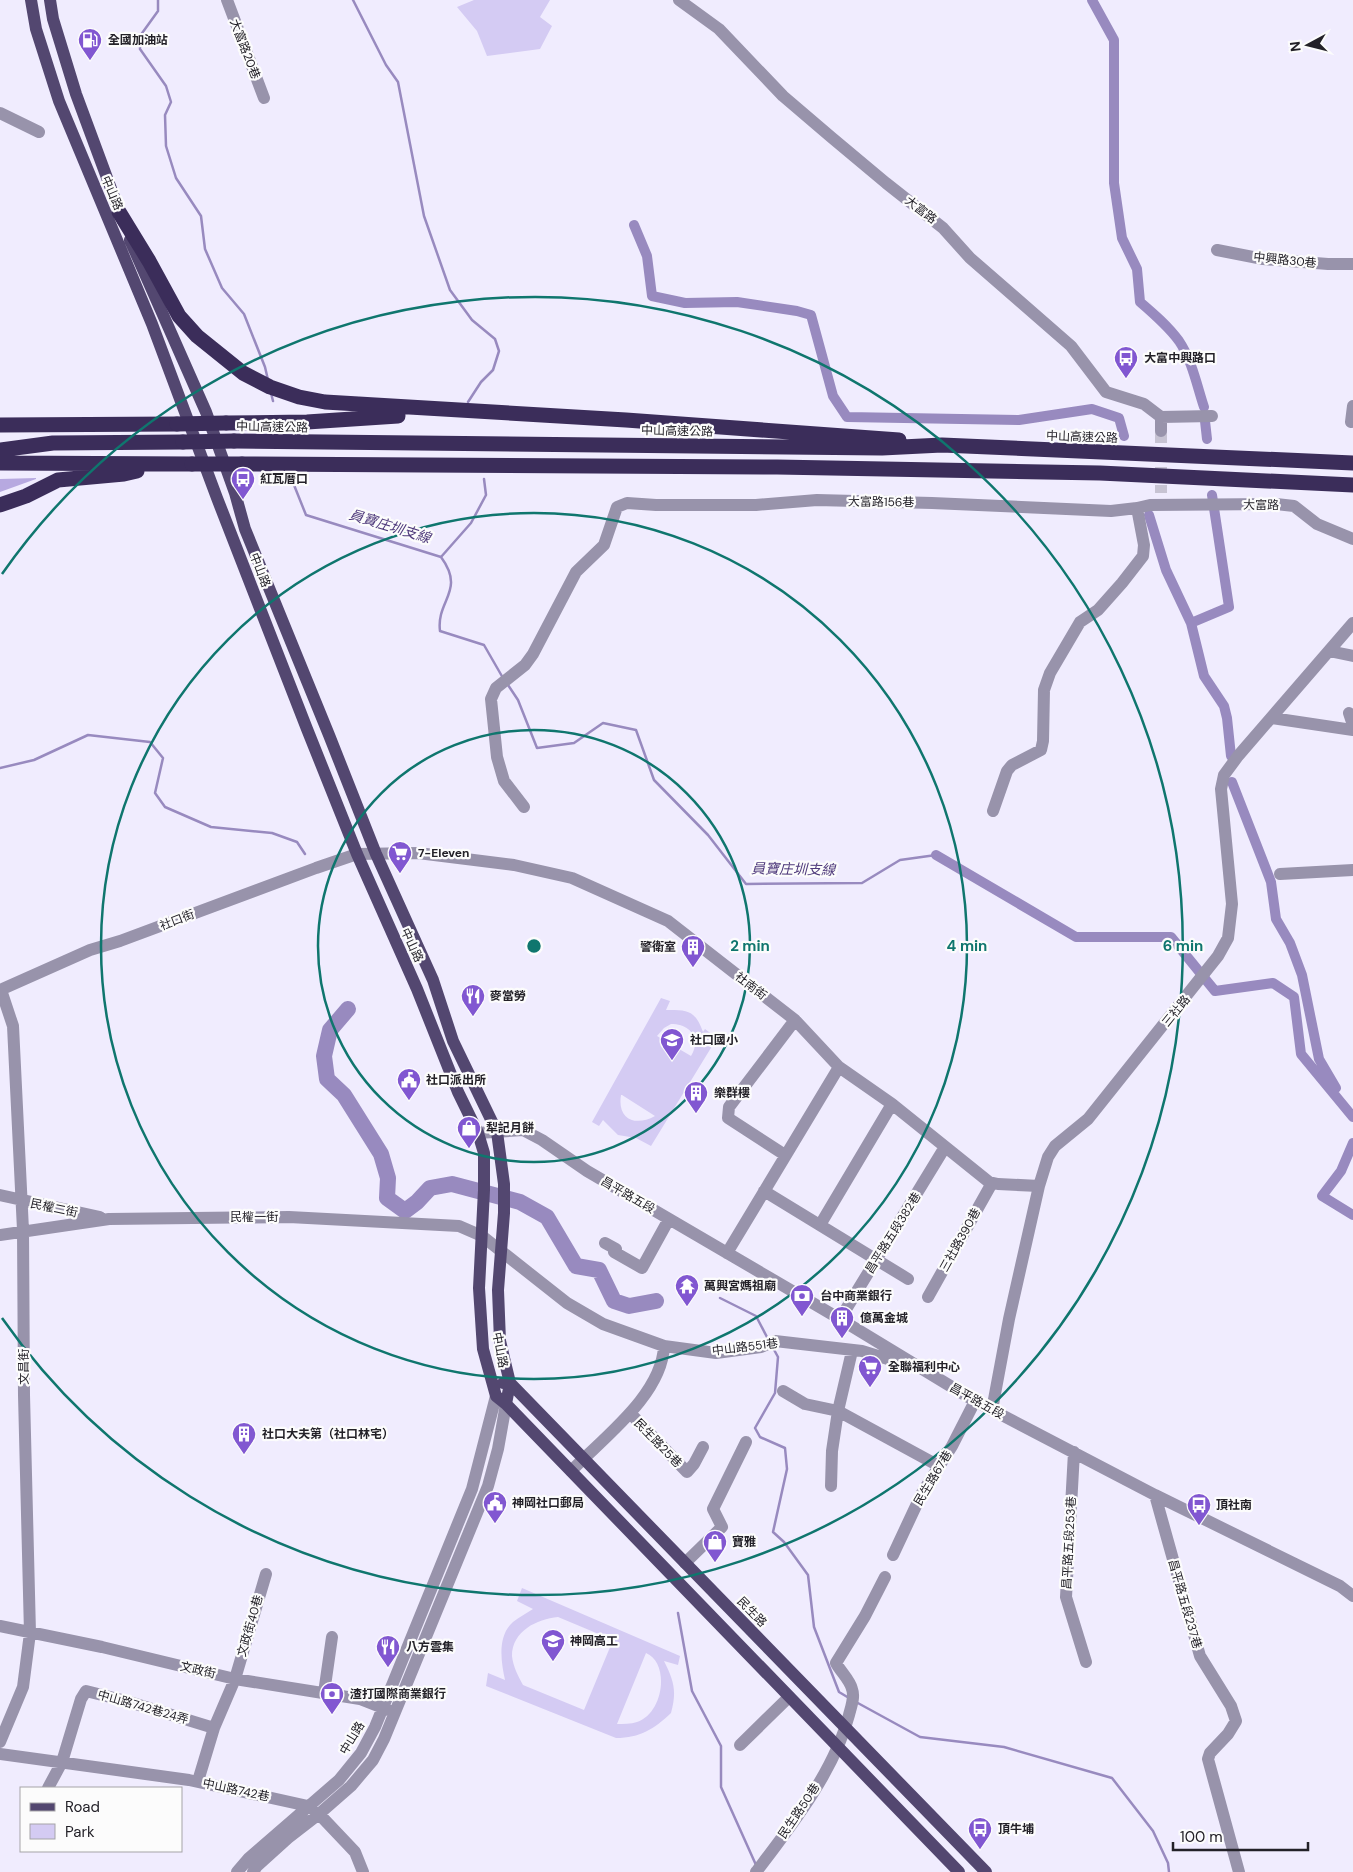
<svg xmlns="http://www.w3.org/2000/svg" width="1353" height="1872" font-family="'DM Sans','Noto Sans TC',sans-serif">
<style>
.green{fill:#d4cbf3;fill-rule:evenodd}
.forest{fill:#b7a9e0}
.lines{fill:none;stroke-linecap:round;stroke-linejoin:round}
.stream{stroke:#988abf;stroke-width:2.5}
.canal{stroke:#988abf;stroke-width:10}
.river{stroke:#988abf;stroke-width:16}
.minor-tunnel{stroke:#c7c3d3;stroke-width:12;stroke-dasharray:12 6;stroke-linecap:butt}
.minor{stroke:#9893ab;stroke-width:12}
.major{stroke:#534770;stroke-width:12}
.highway{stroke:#3b2d5a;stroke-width:15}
.highway-bridge{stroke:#3b2d5a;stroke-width:15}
.ring{fill:none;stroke:#0f766e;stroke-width:2.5}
.labels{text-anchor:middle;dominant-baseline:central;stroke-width:4.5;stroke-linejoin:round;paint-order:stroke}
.poi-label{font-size:12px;font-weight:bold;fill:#232128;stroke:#fcfcfc;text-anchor:start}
.street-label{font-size:12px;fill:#232128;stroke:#fcfcfc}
.water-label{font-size:14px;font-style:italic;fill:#4e397b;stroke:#fcfcfc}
.centre{fill:#0f766e;stroke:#fcfcfc;stroke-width:2.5}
.ring-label{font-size:15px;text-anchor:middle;font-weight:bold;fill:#0f766e;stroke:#fcfcfc;stroke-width:4.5;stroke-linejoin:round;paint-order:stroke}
</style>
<rect width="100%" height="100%" fill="#f0ecfe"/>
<path class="green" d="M474,0H550L540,17L552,26L540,49L487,56L477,31L457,7Z
M661,998L670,1001L666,1010C686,1010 695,1009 703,1032L705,1029L717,1038L651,1146L636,1138L618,1135L603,1120L599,1126L592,1122ZM671,1024C690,1024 702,1038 691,1056L657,1036L664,1028ZM621,1095H622L655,1116C635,1127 617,1119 621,1095Z
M522,1588L680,1656L678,1665L664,1661C674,1681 677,1691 671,1713C654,1729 640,1738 616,1738L486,1686L488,1673L505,1680C501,1662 497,1636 513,1622C519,1617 527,1613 533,1609L517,1601ZM558,1617L613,1640L584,1710L523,1685C518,1676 513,1666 512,1656C512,1631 537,1619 558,1617ZM646,1653C670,1663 664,1713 637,1722C631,1724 623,1724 617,1724Z"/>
<path class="forest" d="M36,478V479L0,492V479Z"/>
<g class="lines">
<path class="stream" d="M158,0V11L140,36V49L166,86L171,102L165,115L166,146L176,178L201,216L205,249L222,288L244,314L265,367L268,380
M353,0L386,65L398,82L424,216L450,290L472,320L495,339L499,351L493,370L481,382L468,402
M271,393L273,401
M294,485L306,515L441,557C466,591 436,600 440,631L484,645L503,678
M441,557L471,523L486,495L484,479
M508,685L518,700L537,748L574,743L603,723L636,730L654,780L708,835L746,884L862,883L900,860L936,855
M0,768L34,760L88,735L150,742L163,758L155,793L165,807L211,827L272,833L297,842L305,854
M720,1298L756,1316L768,1339
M772,1346L778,1357L775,1393L755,1428L760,1437L785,1448L787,1469L773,1532L784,1542L808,1575L814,1627L839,1692L849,1698
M678,1613L692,1691L721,1746V1787L756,1865
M856,1702L920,1737L1004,1747L1112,1778L1153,1831L1168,1863L1169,1872"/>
<path class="canal" d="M1092,0L1114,40V183L1122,238L1137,269L1140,302C1154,314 1168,326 1179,341C1192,360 1197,386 1204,407
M634,225L647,256L652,296L685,303L737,302L797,311L811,315L833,396L847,417L1019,420L1092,409L1119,418L1124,436
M1205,421L1207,439
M1149,515L1166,570L1191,623L1204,676L1224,706L1227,718L1231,756
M1191,623L1229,607L1212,495
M1232,782L1271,882L1276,919L1290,943L1302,975L1319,1059L1336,1088
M936,855L1076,937H1171L1215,991L1273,983L1294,997L1301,1054L1353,1117
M1353,1143L1341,1171L1322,1196L1353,1215"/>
<path class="river" d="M348,1009L330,1030L324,1056L327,1079L344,1095L381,1154L388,1178L387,1198L405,1211L417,1202L430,1188L452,1184L520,1202L547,1217L576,1266L599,1270L614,1301L629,1306L656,1301"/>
<path class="minor-tunnel" d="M1161,431V493"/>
<path class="minor" d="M227,0L264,98
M679,0L719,29L783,96L831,137L886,183L943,228L970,258L1071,346L1106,392L1144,404L1161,417L1212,416
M0,113L39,132
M1217,250L1263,259L1328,264H1353
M1161,417V431
M1351,422L1353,406
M1329,651L1353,656
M1349,713L1353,725
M1272,718L1353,730
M524,807L504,781L497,757L491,699L496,688L525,665L533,654L576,572L604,545L617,507L627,503L656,505H756L817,500L932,503L1111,511L1137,508L1150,505L1276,504L1294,506L1317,524L1353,539
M993,811L1007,771L1012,765L1041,750L1043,741L1044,690L1050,673L1080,622L1098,610L1122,583L1143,556L1144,545L1137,508
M1280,874L1353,870
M0,990L90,950L120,941L316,868L357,854L418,853L514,865L572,878L668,921L795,1020L839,1067L727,1253
M839,1067L892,1104L989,1182L998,1184L1039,1186
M478,1133L523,1130L542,1140L587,1171L840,1319L975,1401L1155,1495L1340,1586L1353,1596
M785,1155L728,1118L729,1107L795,1020
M764,1191L908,1279
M0,1195L100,1217
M820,1225L892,1104
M0,1235L109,1219L289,1217L459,1226L482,1236L567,1303L603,1324L664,1346L716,1353L761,1347L775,1341L862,1351L904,1364
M605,1243L616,1249L614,1252L642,1268L669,1219
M928,1297L992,1183
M840,1319L945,1147
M783,1391L805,1404L838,1411L939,1466
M992,1410L1009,1319L1039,1186L1048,1157L1055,1146L1088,1119L1218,956L1228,938L1232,904L1221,789L1224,775L1238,756L1353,623
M630,1413L687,1472L694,1464L703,1447
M1074,1452L1066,1597L1086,1662
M571,1471C603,1438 662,1395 664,1346
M831,1486L832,1451L838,1411L852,1351
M1155,1495L1200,1656L1231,1706L1236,1721L1228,1734L1210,1753L1208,1759L1239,1872
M893,1555L922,1493L952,1446L975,1401
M685,1563L722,1527L713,1509L746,1442
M0,1626L102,1647L235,1679L360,1699L388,1710
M324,1693L332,1637
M0,1742L23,1687L30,1633L24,1395L23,1230L13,1026L1,990
M740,1745L789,1697
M0,1754L189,1780L308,1806L319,1814L355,1852L363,1872
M198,1781L214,1728L235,1679L266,1574
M48,1788L62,1762L81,1699L86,1691L126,1701L214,1728
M237,1872L249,1858L339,1780L361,1753L375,1727L472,1489L496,1396
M253,1872L257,1866L288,1838L319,1814L351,1786L373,1760L384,1739L488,1486L498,1449L506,1404
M756,1872C791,1826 834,1772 849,1715C851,1707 855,1697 852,1689C850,1680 840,1671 836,1663L865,1616L885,1577"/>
<path class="major" d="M31,0L36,29L59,101L152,324L217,498L307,729L357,854L417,989L458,1092L478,1133L484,1153V1190L479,1288L483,1349L496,1396L506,1404L959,1872
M50,0L53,19L76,94L123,221
M130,240L206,412L235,493L245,529L329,735L376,854L433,980L453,1041L497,1132L504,1184V1213L498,1290L500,1341L510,1383L506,1404
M503,1383H510L986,1872"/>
<path class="highway" d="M119,212L149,261L179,316L197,336L243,373L270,387L299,397L325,402L626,420L899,440
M226,423L307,422L398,416
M0,425L177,424
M234,441L882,448L942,445L1353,463
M0,450L53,443L183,442
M0,463L192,464
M242,464L777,467L1100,473L1353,485
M0,505L26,496L58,480L124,474L137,471"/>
<path class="highway-bridge" d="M177,424L226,423
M183,442L234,441
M192,464H242"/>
</g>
<g class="ring">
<circle cx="534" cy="946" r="216"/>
<circle cx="534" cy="946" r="433"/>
<path d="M2 574A649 649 0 1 1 2 1318"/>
</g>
<defs>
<g id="fuel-pin" transform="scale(1.25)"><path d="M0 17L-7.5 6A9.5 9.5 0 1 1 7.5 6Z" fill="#8157d1" stroke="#fcfcfc"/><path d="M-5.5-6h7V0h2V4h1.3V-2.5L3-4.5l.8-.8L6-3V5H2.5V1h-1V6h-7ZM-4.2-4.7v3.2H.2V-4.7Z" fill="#fff"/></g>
<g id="bus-pin" transform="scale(1.25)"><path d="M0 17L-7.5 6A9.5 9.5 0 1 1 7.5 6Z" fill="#8157d1" stroke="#fcfcfc"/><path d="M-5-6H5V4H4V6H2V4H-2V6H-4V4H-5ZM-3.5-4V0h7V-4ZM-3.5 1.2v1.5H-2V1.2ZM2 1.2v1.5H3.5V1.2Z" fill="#fff"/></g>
<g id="supermarket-pin" transform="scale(1.25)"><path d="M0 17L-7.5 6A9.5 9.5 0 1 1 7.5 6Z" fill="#8157d1" stroke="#fcfcfc"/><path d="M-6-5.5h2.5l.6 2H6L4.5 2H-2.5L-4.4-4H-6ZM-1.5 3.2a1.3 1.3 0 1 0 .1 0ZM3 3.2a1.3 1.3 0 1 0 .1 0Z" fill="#fff"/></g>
<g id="building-pin" transform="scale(1.25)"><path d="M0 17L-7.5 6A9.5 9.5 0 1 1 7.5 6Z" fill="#8157d1" stroke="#fcfcfc"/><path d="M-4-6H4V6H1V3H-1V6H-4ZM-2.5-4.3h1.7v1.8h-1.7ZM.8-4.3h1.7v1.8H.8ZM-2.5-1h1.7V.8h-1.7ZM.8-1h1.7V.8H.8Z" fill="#fff"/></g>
<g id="restaurant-pin" transform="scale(1.25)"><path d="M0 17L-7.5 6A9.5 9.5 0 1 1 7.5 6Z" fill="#8157d1" stroke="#fcfcfc"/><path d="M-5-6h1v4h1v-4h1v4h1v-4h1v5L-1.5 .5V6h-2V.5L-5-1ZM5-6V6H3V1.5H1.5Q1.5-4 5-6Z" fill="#fff"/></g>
<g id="school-pin" transform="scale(1.25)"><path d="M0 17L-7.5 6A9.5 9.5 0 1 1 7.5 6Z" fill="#8157d1" stroke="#fcfcfc"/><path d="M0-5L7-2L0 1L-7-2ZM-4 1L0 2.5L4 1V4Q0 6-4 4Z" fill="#fff"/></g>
<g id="civic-pin" transform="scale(1.25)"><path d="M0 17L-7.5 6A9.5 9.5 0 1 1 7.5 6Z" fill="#8157d1" stroke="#fcfcfc"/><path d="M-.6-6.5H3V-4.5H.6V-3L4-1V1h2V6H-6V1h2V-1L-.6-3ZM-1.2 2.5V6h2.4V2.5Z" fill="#fff"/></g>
<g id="shop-pin" transform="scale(1.25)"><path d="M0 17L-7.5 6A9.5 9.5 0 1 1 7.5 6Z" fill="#8157d1" stroke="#fcfcfc"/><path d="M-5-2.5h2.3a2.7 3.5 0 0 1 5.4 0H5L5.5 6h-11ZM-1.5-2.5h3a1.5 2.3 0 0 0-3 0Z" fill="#fff"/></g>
<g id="temple-pin" transform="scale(1.25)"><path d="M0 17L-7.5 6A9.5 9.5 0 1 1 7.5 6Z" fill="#8157d1" stroke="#fcfcfc"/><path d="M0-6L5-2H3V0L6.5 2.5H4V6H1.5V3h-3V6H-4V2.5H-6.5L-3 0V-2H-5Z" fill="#fff"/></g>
<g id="bank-pin" transform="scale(1.25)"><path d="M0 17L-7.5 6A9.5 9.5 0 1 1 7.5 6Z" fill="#8157d1" stroke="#fcfcfc"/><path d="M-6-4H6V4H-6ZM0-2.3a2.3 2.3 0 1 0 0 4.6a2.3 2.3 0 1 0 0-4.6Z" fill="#fff"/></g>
</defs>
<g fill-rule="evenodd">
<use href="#fuel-pin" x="90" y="40"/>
<use href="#bus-pin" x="1126" y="358"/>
<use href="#bus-pin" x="243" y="479"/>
<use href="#supermarket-pin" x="400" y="853"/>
<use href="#building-pin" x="693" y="947"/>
<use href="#restaurant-pin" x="473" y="996"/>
<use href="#school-pin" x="672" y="1040"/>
<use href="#civic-pin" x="409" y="1080"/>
<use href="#building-pin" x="696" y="1093"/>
<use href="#shop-pin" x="469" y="1128"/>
<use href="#temple-pin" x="687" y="1286"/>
<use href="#bank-pin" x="802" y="1296"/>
<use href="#building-pin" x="842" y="1318"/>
<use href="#supermarket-pin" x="870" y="1367"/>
<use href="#building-pin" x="244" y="1434"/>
<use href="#civic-pin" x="495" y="1503"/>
<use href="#bus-pin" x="1199" y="1505"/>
<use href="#shop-pin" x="715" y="1542"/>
<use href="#school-pin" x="553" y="1641"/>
<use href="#restaurant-pin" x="388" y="1647"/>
<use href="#bank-pin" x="332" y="1694"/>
<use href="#bus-pin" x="980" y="1829"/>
</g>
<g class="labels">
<g class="poi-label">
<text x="108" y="40">全國加油站</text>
<text x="1144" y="358">大富中興路口</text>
<text x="260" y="479">紅瓦厝口</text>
<text x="418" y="853">7-Eleven</text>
<text x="676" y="947" text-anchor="end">警衛室</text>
<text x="490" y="996">麥當勞</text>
<text x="690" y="1040">社口國小</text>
<text x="426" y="1080">社口派出所</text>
<text x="714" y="1093">樂群樓</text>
<text x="486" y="1128">犁記月餅</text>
<text x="704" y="1286">萬興宮媽祖廟</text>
<text x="820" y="1296">台中商業銀行</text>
<text x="860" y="1318">億萬金城</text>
<text x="888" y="1367">全聯福利中心</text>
<text x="262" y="1434">社口大夫第（社口林宅）</text>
<text x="512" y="1503">神岡社口郵局</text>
<text x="1216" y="1505">頂社南</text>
<text x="732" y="1542">寶雅</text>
<text x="570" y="1641">神岡高工</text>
<text x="406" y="1647">八方雲集</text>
<text x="350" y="1694">渣打國際商業銀行</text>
<text x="998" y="1829">頂牛埔</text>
</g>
<g class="street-label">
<text transform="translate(245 49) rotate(69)">大富路20巷</text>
<text transform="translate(112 193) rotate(67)">中山路</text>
<text transform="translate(921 210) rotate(38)">大富路</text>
<text transform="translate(1285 260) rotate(6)">中興路30巷</text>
<text transform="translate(272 427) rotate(1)">中山高速公路</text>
<text transform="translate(677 431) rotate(1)">中山高速公路</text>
<text transform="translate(1082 437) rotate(2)">中山高速公路</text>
<text transform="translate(881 502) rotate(1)">大富路156巷</text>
<text transform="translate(1261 505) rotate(1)">大富路</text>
<text transform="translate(260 570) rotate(69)">中山路</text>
<text transform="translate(177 920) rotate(-21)">社口街</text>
<text transform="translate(412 945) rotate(65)">中山路</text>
<text transform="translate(751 986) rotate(38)">社南街</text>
<text transform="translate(1176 1011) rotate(-51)">三社路</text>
<text transform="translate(628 1195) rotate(30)">昌平路五段</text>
<text transform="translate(54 1208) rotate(12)">民權二街</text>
<text x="254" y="1217">民權一街</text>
<text transform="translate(893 1233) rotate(-58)">昌平路五段382巷</text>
<text transform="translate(960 1240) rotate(-61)">三社路390巷</text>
<text transform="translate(745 1347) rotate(-7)">中山路551巷</text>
<text transform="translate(500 1350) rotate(79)">中山路</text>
<text transform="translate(24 1367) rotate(-90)">文昌街</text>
<text transform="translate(977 1401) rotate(29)">昌平路五段</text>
<text transform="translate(658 1443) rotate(46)">民生路25巷</text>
<text transform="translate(933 1478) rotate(-59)">民生路67巷</text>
<text transform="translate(1069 1543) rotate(-87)">昌平路五段253巷</text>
<text transform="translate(1185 1604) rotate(74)">昌平路五段237巷</text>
<text transform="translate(752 1612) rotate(46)">民生路</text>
<text transform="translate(250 1626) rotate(-74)">文政街40巷</text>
<text transform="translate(198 1670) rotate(13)">文政街</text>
<text transform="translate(143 1707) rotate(16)">中山路742巷24弄</text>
<text transform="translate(352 1738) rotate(-59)">中山路</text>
<text transform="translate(236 1790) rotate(12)">中山路742巷</text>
<text transform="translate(799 1811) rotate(-56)">民生路50巷</text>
</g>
<g class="water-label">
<text transform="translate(390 526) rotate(17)">員寶庄圳支線</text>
<text transform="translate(793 869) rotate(1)">員寶庄圳支線</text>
</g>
</g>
<circle cx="534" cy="946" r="8" class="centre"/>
<g class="ring-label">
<text x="750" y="951">2 min</text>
<text x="967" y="951">4 min</text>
<text x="1183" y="951">6 min</text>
</g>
<rect x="20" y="1787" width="162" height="65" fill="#fcfcfc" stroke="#a5a4a7"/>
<rect x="30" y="1803" width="25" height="8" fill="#534770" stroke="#a5a4a7"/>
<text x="65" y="1812" font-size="15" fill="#232128">Road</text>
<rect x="30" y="1824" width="25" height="15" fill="#d4cbf3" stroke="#a5a4a7"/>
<text x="65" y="1837" font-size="15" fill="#232128">Park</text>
<g transform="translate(1308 45) rotate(263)" stroke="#fcfcfc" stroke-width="4" paint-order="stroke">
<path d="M0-4L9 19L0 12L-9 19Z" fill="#232128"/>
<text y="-8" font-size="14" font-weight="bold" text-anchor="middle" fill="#232128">N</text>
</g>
<path d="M1173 1842v8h135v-8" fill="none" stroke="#232128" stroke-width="2.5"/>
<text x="1180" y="1842" font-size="15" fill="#232128" stroke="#fcfcfc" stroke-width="4" paint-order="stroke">100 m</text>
</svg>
